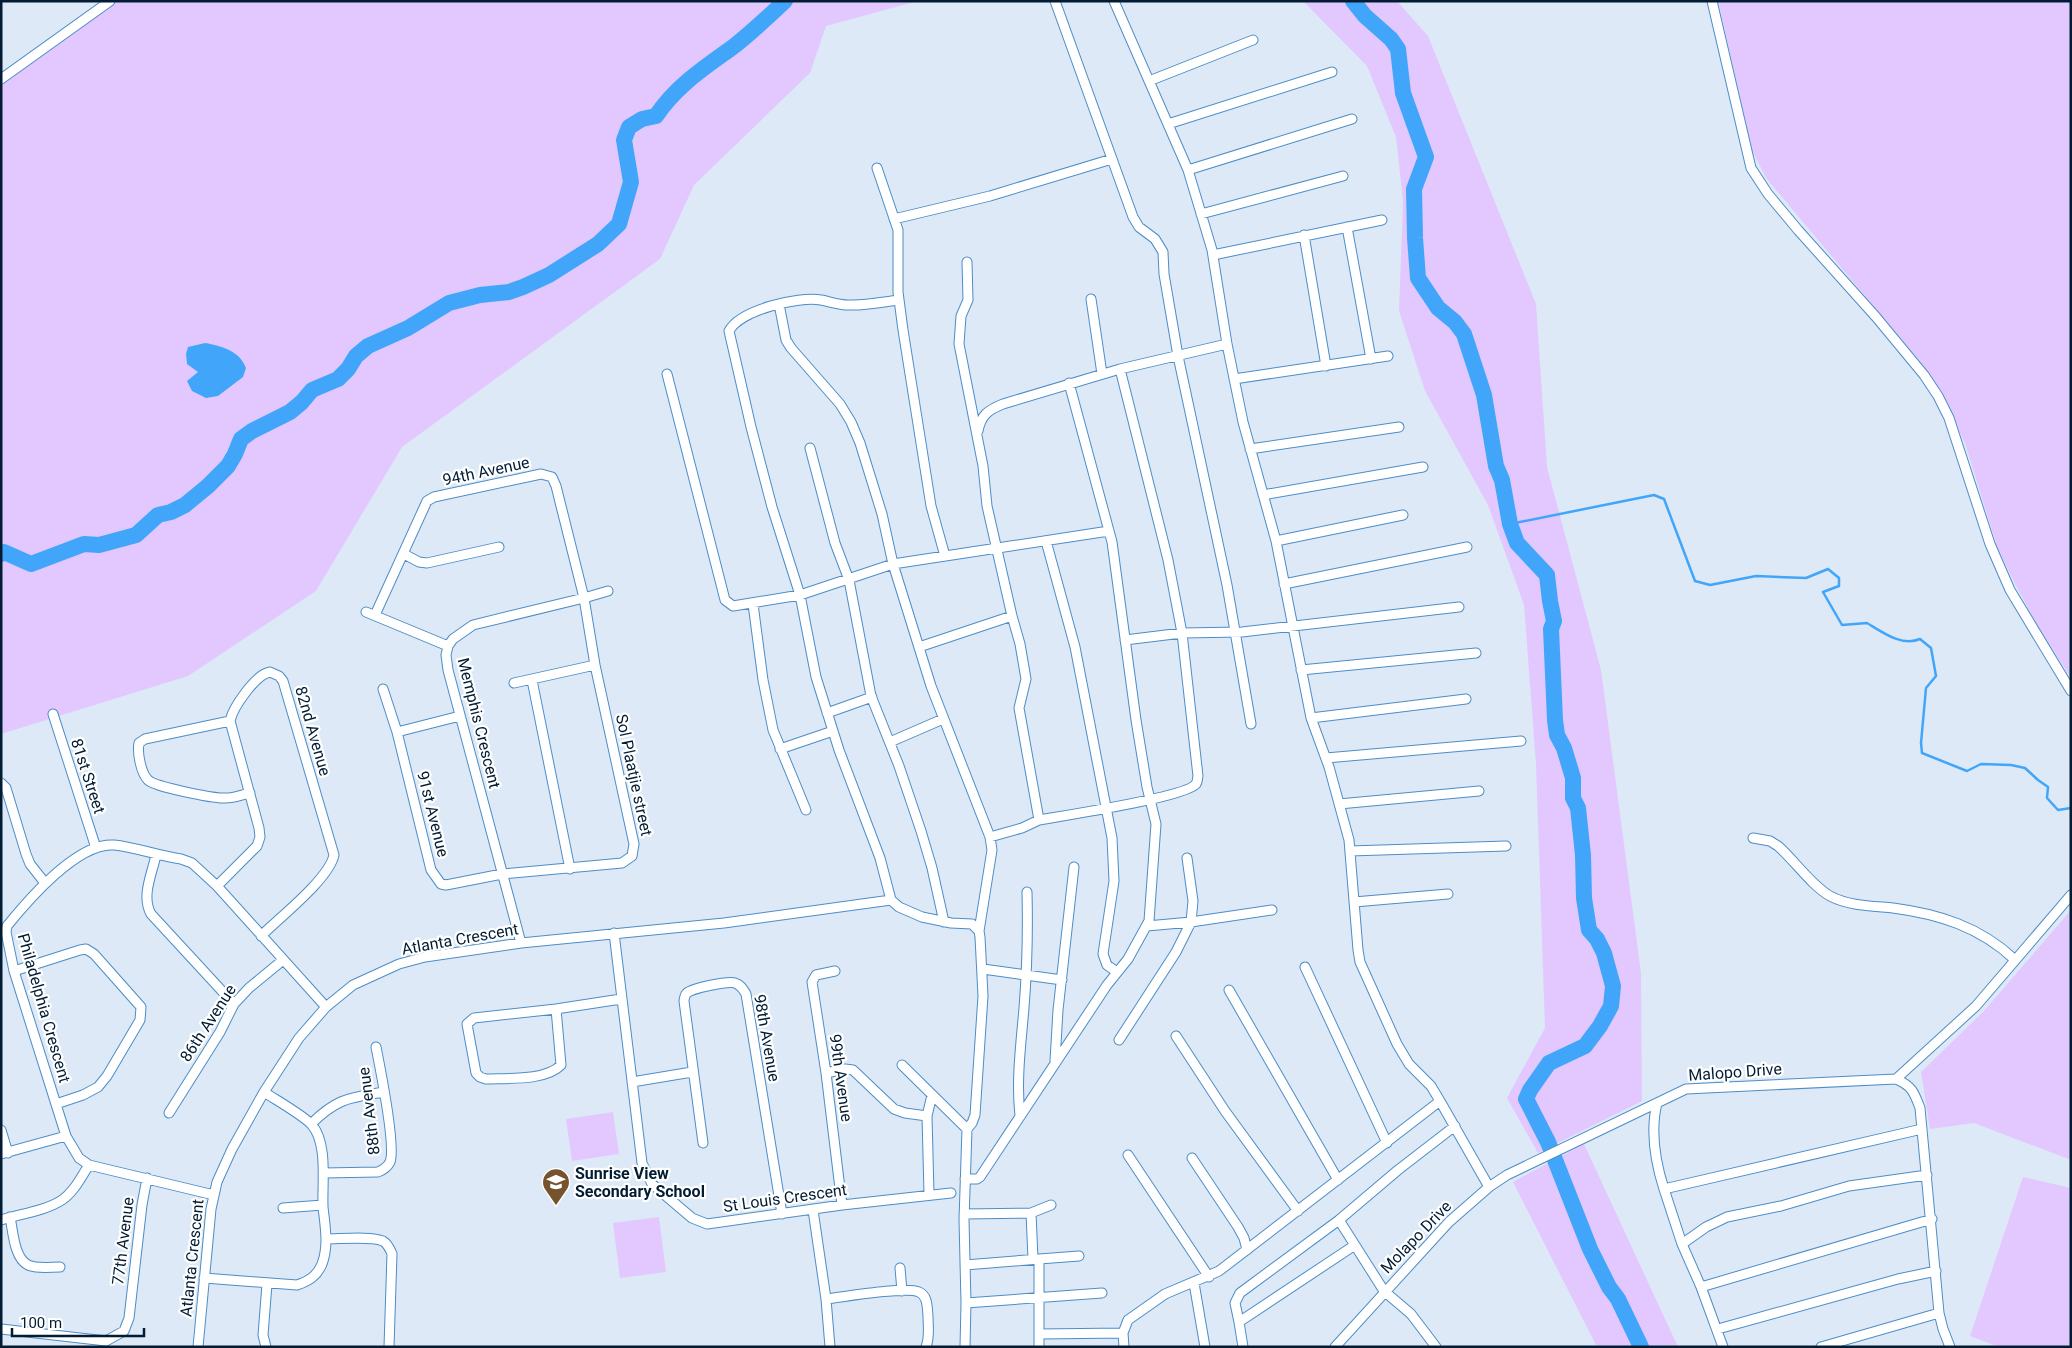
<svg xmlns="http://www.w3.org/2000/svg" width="2072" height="1348" font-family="Roboto,sans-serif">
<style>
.green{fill:#e3c8ff}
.water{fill:#41a6fa}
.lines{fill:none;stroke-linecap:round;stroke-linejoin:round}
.stream{stroke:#41a6fa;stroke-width:2.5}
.river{stroke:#41a6fa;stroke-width:16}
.minor-casing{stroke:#4d8dc6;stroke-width:11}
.minor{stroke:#fff;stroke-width:9}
.labels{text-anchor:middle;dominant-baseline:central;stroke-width:4.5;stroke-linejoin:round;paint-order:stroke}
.street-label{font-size:16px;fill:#021c33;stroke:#fff}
.poi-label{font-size:16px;font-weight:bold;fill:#021c33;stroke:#fff;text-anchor:start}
</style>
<rect width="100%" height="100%" fill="#dde9f6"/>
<path class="green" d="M118,1H918L826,26L810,73L694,185L660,259L402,447L316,591L188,676L1,734V83Z
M1303,1H1397L1428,36L1536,304L1547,467L1601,670L1641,973L1642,1101L1538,1153L1507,1098L1545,1028L1536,764L1524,605L1488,505L1425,391L1399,311L1403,201L1396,137L1367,66Z
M1718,1H2071V678L2037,625L2013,580L1997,547L1965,443L1945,403L1923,365L1766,178L1752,150Z
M2071,910V1160L1974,1123L1930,1129L1921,1072L1983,1012Z
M613,1112L619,1154L572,1161L566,1119Z
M1584,1144L1678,1347H1597L1513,1182Z
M2023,1177L2071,1188V1347H1999L1970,1336Z
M659,1217L666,1272L620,1278L613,1223Z"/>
<path class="water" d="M205,343C222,346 240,351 246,368L243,377L218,396L206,398L192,391L187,381L198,372L187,364L186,354L188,347Z"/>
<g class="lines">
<path class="stream" d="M1510,524L1654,495L1664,499L1695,581L1710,585L1756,576L1806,578L1828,569L1839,578V586L1823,592L1842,625L1867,623C1882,632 1902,647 1920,639L1931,648L1936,676L1926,688L1921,743L1922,753L1967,771L1981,764L2011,765L2025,768L2038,780L2048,787L2047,798L2058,810L2071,808"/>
<path class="river" d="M1353,1L1365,16L1391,39L1398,49L1403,93L1426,157L1414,189L1415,238L1418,278L1438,308L1455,322L1464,334L1484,395L1496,466L1502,480L1510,524L1517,543L1547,575L1550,601L1554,621L1551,629L1555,720L1557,735L1564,748L1573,778V798L1578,808L1583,855L1584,898L1589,930L1597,939L1604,953L1613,986L1611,1006L1600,1026L1585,1046L1549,1063L1530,1090L1526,1099L1548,1142L1590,1249L1609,1287L1618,1299L1641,1347
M1,554L4,552L31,564L84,544L99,545L136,535L158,515L171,512L185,505L208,486L228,466L235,454L241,439L252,431L290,412L302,402L312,390L338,379L348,369L356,356L368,346L408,328L449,303L480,295L509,292L523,287L549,275L598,244L619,224L631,182L624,140L629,127L642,119L656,116C676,86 704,68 733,47C751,33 768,17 785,1"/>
<g class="minor-casing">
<path id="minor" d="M1055,1L1133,217L1139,227L1155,239L1163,252L1164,274L1178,356L1227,585L1251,724
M1114,1L1188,170L1212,250L1227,344L1243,422L1276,541L1311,718L1329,767L1349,840L1358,950L1360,962L1397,1044L1409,1064L1431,1086L1440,1101L1489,1187
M1712,1L1751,168L1768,194L1798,230L1876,317L1924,375L1938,396L1949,418L1990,544L2010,590L2071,691
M1,79L110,1
M1149,81L1253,40
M1168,124L1332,72
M877,168L898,230V292L903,330L931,506L945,556
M1188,170L1352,119
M1201,214L1343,176
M894,219L990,196L1112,159
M1347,227L1371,359
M1304,235L1326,366
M1213,255L1382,220
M967,262L968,300L961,316L959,344L983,466L987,506L1012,616L1020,644L1026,679L1019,708L1039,820
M1091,299L1102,374
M899,300C882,302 865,306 848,305C839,305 831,302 821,300C798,296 740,310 729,331L751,427L772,507L800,595L816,677L839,750L880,858L891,900L899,907L922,917L951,923L972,924L979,931L980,937L983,996L975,1115L972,1123L967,1129L964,1220L966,1303L965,1347
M779,304L786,340L791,348L840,404L851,422L860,443L882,514L893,564L931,686L990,837L992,850L979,931
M667,374L725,600L733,606L800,595L893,564L1109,531
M1234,379L1388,356
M978,431C981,415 988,410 1003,404L1120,369L1227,344
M810,448L835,543L849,580L871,696L899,766L921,831L932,868L944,922
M1250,449L1399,427
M1263,495L1423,467
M1046,541L1075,647L1112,838L1114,881L1103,954L1107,965L1117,972
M1276,541L1403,515
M404,554L419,562L427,563L499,547
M1284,584L1467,547
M753,604L763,680L773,730L806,810
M366,612L448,646
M375,615L427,501L434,497L541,474L552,477L556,486L584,598L595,665L634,844L632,856L622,863L502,874L446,885L441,884L431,870L397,732L383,689
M1125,640L1182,633L1242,632L1459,607
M919,647L1012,616
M1301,670L1476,653
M532,680L570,869
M514,683L595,665
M827,713L872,697
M53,714L96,848
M1311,718L1466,699
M230,721L145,739L139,743C137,753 141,773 148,780C155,787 212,798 223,798C232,799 241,795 250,793
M397,732L460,716
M890,742L943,719
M780,749L833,731
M1326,758L1521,741
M1,783L6,788L26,854L30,864L45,883
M1339,804L1479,791
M990,837L1022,828L1039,820C1062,816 1186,797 1196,784C1198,781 1197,779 1198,776L1182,633L1168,560L1120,369
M1753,838L1770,841L1778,846C1794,860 1812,886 1830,896C1849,906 1872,906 1893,908C1939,914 1980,927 2014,959
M1350,851L1506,846
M156,855C152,874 141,896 151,914L234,1004
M217,886L257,846L260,837L259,828L230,721C233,707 256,674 270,672L279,676L283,681L334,855C329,879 280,917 261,936
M1354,902L1448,894
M1147,926L1191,922L1272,910
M614,933L642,1163L652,1184L692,1218L707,1224L842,1205L951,1193
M521,943L448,670L446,655L448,646L453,639L473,625L584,598L608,591
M1305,967L1387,1143
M983,969L1062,980
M14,971L80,950L86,949L94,954L141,1007L140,1020L107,1076L98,1087L83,1095L56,1104
M835,971L816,975L812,982L826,1073L842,1205
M1229,990L1338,1180
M556,1009L561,1065C546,1081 507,1078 486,1079L480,1077L476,1073L467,1024L474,1018L556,1009L621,999
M1176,1036L1225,1111L1298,1211
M1119,1040L1176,952L1191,922L1193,901L1187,858
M1055,1061L1058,1010L1074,867
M902,1065L967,1129
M826,1073L845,1069L853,1070L894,1109L905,1113L927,1116
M1896,1079L1976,1006L2071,895
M632,1082L692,1072
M1657,1103C1650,1132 1655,1161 1664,1189
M169,1113L220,1032L234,1004L249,988L283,960
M1020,1116C1016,1080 1021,1044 1024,1008C1027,970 1028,931 1027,892
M311,1124C337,1098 349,1098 384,1092
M1,1130L8,1153
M703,1143L684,1001C684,1000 685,995 686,994C690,988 728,981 735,983C741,985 743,989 746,994L782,1214
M1,1154L66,1136
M1128,1155L1209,1277
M1192,1158L1238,1227L1244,1238L1247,1250
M323,1173L378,1172C383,1170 387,1168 390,1162C396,1147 380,1067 376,1047
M965,1179H977L980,1177L1107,985L1128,959L1149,921L1156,824L1147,787L1136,720L1112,542L1069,383
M929,1194L927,1116L932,1095
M214,1195L89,1165L79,1158L66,1136L14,971L6,932L7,926C28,900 78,842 114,845C135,847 159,856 181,859L192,863L217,886L326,1007
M283,1208L323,1205
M813,1210L826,1299L830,1347
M1031,1213L1033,1259
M964,1214L1031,1213L1051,1205
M10,1217C13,1231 14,1258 28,1265C36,1269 50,1267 60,1267
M1,1220C20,1214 45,1211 62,1200C74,1192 81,1177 89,1165
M326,1239C341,1239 371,1236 383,1241C388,1244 390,1249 392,1254L389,1347
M1682,1244L1706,1227L1727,1217L1781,1206L1849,1186L1927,1175
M1039,1259L1079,1256
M965,1265L1039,1259V1347
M900,1268L902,1291
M204,1278L297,1285C309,1281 317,1276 322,1264C329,1245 325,1226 323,1207C322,1183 328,1144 312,1125C303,1115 276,1100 264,1092
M1194,1283L1205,1347
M1701,1287L1682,1244L1664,1189L1922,1129
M826,1299C844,1297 905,1286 919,1292C928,1296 927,1307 928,1316C928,1327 930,1336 926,1347
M966,1303L1102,1293
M1239,1322L1235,1303L1240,1293L1339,1220
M1,1329L106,1341L124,1331L129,1318L142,1205L147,1178
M1718,1329L1898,1279L1936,1271
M1123,1333L1128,1320L1165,1294L1219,1271L1440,1101
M1039,1334L1123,1333L1124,1347
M198,1347L211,1209L217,1182L232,1149L264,1092L299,1038L326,1007L353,985L399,964L425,957L521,943L724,923L891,900
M266,1347L263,1335L267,1284
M1243,1347L1239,1322L1355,1245
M1335,1347L1449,1222L1489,1187L1507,1175L1686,1089L1896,1079C1912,1086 1914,1092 1920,1108L1939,1313L1943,1329L1950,1347
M1436,1347L1411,1314L1384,1291L1339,1220L1398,1170L1455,1126
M1723,1347L1701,1287L1932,1219
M1821,1347L1939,1313"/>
</g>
<use href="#minor" class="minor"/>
</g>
<defs>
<g id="school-pin" transform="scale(1.4375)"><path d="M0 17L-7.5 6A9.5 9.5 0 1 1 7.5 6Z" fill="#76532c" stroke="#fff"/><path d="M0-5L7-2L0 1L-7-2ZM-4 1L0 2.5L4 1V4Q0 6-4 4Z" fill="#fff"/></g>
</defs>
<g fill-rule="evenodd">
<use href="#school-pin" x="556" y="1182"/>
</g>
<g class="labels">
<g class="street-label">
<text transform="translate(486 471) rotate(-12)">94th Avenue</text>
<text transform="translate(479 723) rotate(76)">Memphis Crescent</text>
<text transform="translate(313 731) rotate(74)">82nd Avenue</text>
<text transform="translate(634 775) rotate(78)">Sol Plaatjie street</text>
<text transform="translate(88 776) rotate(72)">81st Street</text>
<text transform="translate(433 814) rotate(76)">91st Avenue</text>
<text transform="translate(460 939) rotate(-10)">Atlanta Crescent</text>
<text transform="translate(44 1008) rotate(74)">Philadelphia Crescent</text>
<text transform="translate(208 1023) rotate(-57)">86th Avenue</text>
<text transform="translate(767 1038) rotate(80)">98th Avenue</text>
<text transform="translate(1735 1072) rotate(-4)">Malopo Drive</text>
<text transform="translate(841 1078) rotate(82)">99th Avenue</text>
<text transform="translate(369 1111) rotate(-97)">88th Avenue</text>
<text transform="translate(785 1198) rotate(-8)">St Louis Crescent</text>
<text transform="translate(1416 1237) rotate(-46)">Molapo Drive</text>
<text transform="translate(123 1241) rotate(-83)">77th Avenue</text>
<text transform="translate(192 1258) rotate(-84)">Atlanta Crescent</text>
</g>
<g class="poi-label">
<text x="575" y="1173">Sunrise View<tspan x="575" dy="18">Secondary School</tspan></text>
</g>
</g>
<rect width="2072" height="1348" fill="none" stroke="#021c33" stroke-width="5"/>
<path d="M12 1328v8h132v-8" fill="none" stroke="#021c33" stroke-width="2.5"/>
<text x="20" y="1328" font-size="15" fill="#021c33" stroke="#ffffff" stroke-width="4" paint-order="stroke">100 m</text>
</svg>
